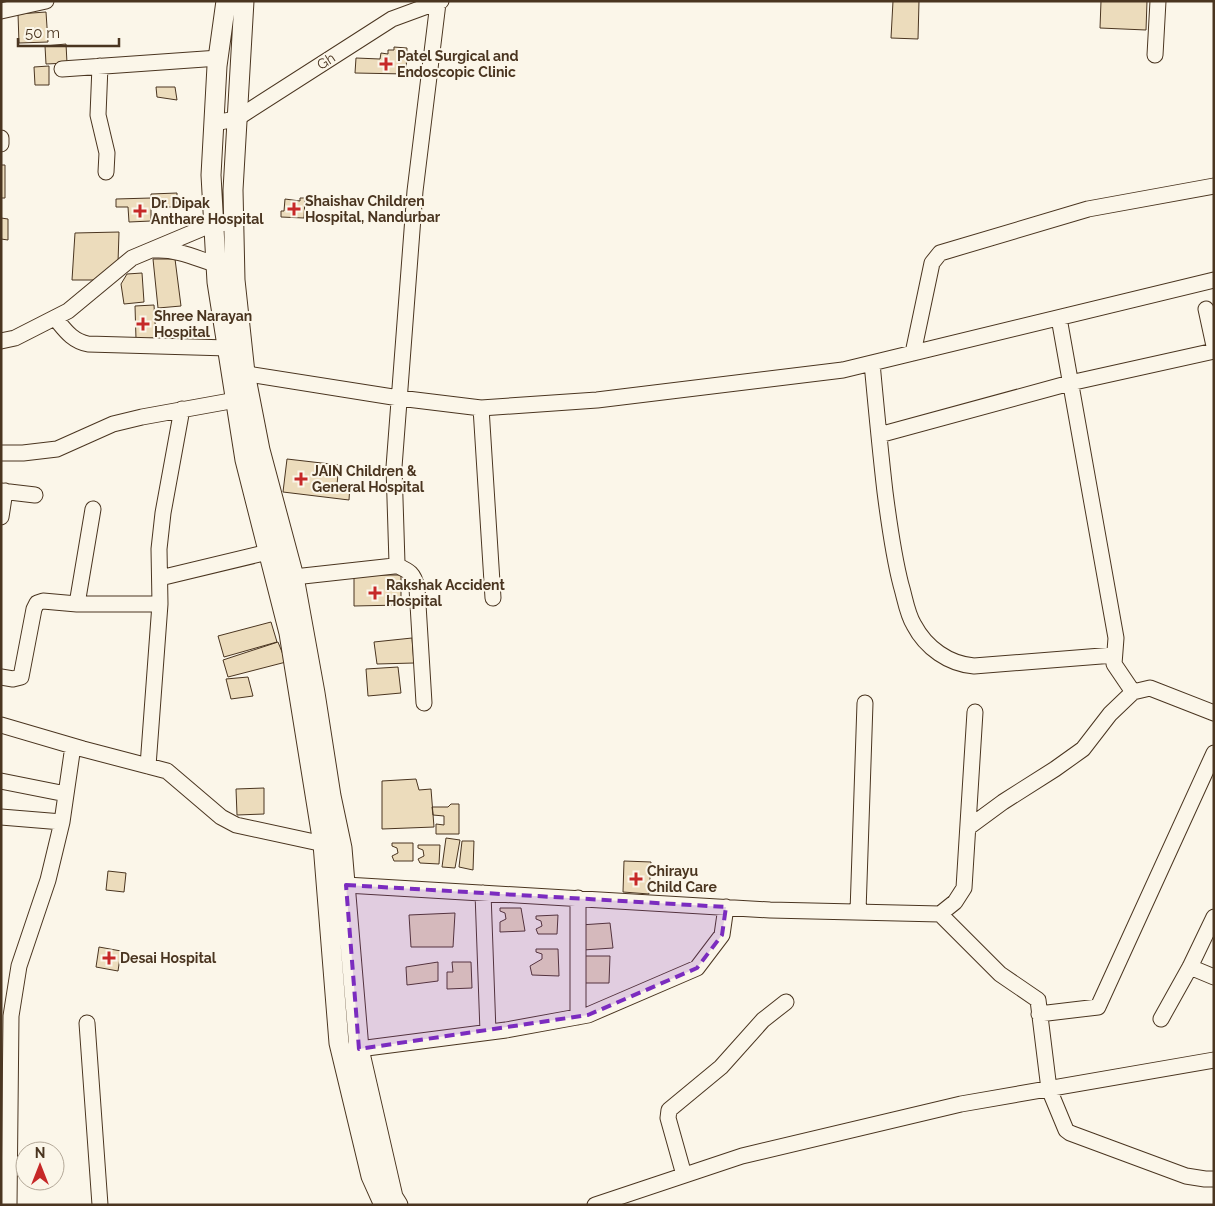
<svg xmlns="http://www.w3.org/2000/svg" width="1215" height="1206" font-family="Raleway,sans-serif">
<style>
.building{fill:#ecdcbc;stroke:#4a3520}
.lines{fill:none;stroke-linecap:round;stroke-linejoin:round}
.minor-casing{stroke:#4a3520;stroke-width:17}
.major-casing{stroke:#4a3520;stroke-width:21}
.minor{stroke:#fbf6e9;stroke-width:15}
.major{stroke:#fbf6e9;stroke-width:19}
.marked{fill:#7b2cbf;fill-opacity:0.2;stroke:#7b2cbf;stroke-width:4;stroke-dasharray:10 6;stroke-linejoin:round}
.poi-dot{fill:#c62828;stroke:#fbf6e9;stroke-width:2}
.labels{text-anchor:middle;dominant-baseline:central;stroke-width:4;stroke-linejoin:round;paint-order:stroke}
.poi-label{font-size:14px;font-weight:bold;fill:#4a3520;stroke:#fbf6e9;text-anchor:start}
.street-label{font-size:14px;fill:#4a3520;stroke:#fbf6e9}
</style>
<rect width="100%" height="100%" fill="#fbf6e9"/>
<path class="building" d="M893,1H919L918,39L891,38Z
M1101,1H1147L1146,30L1100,28Z
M46,12L48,42L19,43L18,14Z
M66,44L67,63L46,64L45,46Z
M394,47L407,48L406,74L355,73L356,58L380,59L381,53L388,54V50H394Z
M49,66V85H35L34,67Z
M156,87H175L177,100L157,97Z
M1,165H5V198H1Z
M177,193V207H151V221L129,222L128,207H116V199L151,198V194Z
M300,198H305L304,218L281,217V211H284L285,199L300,201Z
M1,218L8,219V240L1,239Z
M119,232L118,263L96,280H72L75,233Z
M153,259H175L181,306L158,308Z
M142,273L144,302L124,304L121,284L127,274Z
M154,305L156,338L136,339L135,306Z
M287,459L339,465L337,484L350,485L349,500L283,492Z
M354,575H401V605L354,606Z
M271,622L277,642L224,657L218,636Z
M412,638L414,663L377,664L374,642Z
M278,642L286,662L228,677L223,660Z
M398,667L401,693L368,696L366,669Z
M248,677L253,696L231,699L226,679Z
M416,779L419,790L431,789L434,827L382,829V781Z
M264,788V814L237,815L236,789Z
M451,804H459V834H436V824L444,825V816L433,815L432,807H448Z
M446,838L460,840L455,868L442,867Z
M462,841H474L473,870L459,867Z
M392,843H413V861H394L392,856L398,853L397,848L392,846Z
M418,845H440L439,864L420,863L418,859L424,856L423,850L418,848Z
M624,861L651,862L649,894L623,892Z
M108,871L126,873L124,892L106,890Z
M500,908H521L525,931L500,932V922L506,919L505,913L500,911Z
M455,913L453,947H411L409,915Z
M558,915L557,934H538L536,929L542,926L541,921L536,919V916Z
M610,923L613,948L583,950L580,925Z
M99,947L121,951L118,971L96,967Z
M536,949H558L559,976L532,975L530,966L542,959V954L536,952Z
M581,956H610L609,983H580Z
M438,962V981L407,985L406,967Z
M452,962H471L472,988L447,989V972H453Z"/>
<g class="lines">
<g class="minor-casing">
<path id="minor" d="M1,11L46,1
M1155,55L1158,1
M100,66L98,115L107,153L106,172
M62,69L219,58
M214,123L236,119L392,19L441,1
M1,138V144
M156,250C181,249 201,261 225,267
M1206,309L1214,346
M55,318C65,330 72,341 88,344L228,348
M1059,318L1116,638L1114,664L1133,692
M1,341L15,338L68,311L132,258L213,224L233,223
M913,353L932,263L940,253L1088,209L1214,186
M872,363C876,406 880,449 885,492C889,523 893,554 901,585C905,598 907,614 914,625C926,648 949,664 974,666L1114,655
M235,372L399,398L481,408L597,400L843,370L1214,280
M481,408L493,598
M879,435L1070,383L1214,351
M1,453H23L57,449L113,424L142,417L247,398
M1,491L35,495
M1,517L5,491
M396,565C409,571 414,573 417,588L424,703
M294,577L394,566L397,563L394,467L415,191L438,3
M160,578L268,552
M77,604L93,509
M1,677L13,679L21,677L34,609L37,603L43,601L77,604H160
M1,725L83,749L167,771L221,817L236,825L333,846
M148,766L160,604L159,549L163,513L182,409
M1,781L66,794
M1,817L62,822
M969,827L1003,802L1055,769L1083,749L1110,714L1133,692L1150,688L1214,713
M346,885L770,910L940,914L955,902L964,888L975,712
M483,893L488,1032
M578,898V1017
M858,912L865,703
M940,914L1000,974L1038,1000L1049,1089L1066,1130L1070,1133L1186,1176L1205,1179H1214
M1190,967L1214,977
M1039,1014L1098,1007L1214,753
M1161,1019L1190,967L1214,917
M87,1023L100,1205
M359,1049L506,1030L588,1015L697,968L722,935L726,907
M684,1175L668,1118L669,1110L721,1067L763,1020L786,1002
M9,1205L11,1016L19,966L48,880L62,822L73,746
M595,1205L742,1156L961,1104L1214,1060"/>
</g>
<g class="major-casing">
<path id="major" d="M226,1L217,66L211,175L217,282L245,460L289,633L323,844L339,1043L371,1176L384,1205
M244,1L233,190L235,280L245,373L260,450L294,577L315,693L331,796L342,848L359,1049L390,1184L393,1197L398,1205"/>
</g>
<use href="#minor" class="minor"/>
<use href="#major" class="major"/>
</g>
<path class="marked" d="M346,885L726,907L722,935L697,968L588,1015L359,1049Z"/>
<g class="poi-dot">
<path d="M383.5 56.5h5v5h5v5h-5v5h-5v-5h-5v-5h5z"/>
<path d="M291.5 201.5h5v5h5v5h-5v5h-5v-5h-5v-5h5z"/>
<path d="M137.5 203.5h5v5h5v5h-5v5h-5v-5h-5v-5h5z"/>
<path d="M140.5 316.5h5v5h5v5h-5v5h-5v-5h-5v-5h5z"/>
<path d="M298.5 471.5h5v5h5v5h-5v5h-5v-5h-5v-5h5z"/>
<path d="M372.5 585.5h5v5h5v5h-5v5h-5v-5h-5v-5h5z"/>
<path d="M633.5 871.5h5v5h5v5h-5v5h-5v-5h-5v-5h5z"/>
<path d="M106.5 950.5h5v5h5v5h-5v5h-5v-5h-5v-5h5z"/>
</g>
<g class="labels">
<g class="poi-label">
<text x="397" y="56">Patel Surgical and<tspan x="397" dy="16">Endoscopic Clinic</tspan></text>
<text x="305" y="201">Shaishav Children<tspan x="305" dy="16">Hospital, Nandurbar</tspan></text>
<text x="151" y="203">Dr. Dipak<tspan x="151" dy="16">Anthare Hospital</tspan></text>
<text x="154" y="316">Shree Narayan<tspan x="154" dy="16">Hospital</tspan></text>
<text x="312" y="471">JAIN Children &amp;<tspan x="312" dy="16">General Hospital</tspan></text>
<text x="386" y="585">Rakshak Accident<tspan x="386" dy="16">Hospital</tspan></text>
<text x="647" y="871">Chirayu<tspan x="647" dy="16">Child Care</tspan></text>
<text x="120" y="958">Desai Hospital</text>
</g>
<g class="street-label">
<text transform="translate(326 61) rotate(-33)">Gh</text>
</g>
</g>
<rect width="1215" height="1206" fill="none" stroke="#4a3520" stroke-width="5"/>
<g transform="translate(40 1166)"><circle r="24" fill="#fbf6e9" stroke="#b4a999"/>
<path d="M0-4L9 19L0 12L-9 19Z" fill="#c62828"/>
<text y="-8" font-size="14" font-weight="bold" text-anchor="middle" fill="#4a3520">N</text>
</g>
<path d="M18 38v8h101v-8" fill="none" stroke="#4a3520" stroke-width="2.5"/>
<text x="25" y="38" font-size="15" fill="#4a3520" stroke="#fbf6e9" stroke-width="4" paint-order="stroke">50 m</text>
</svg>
